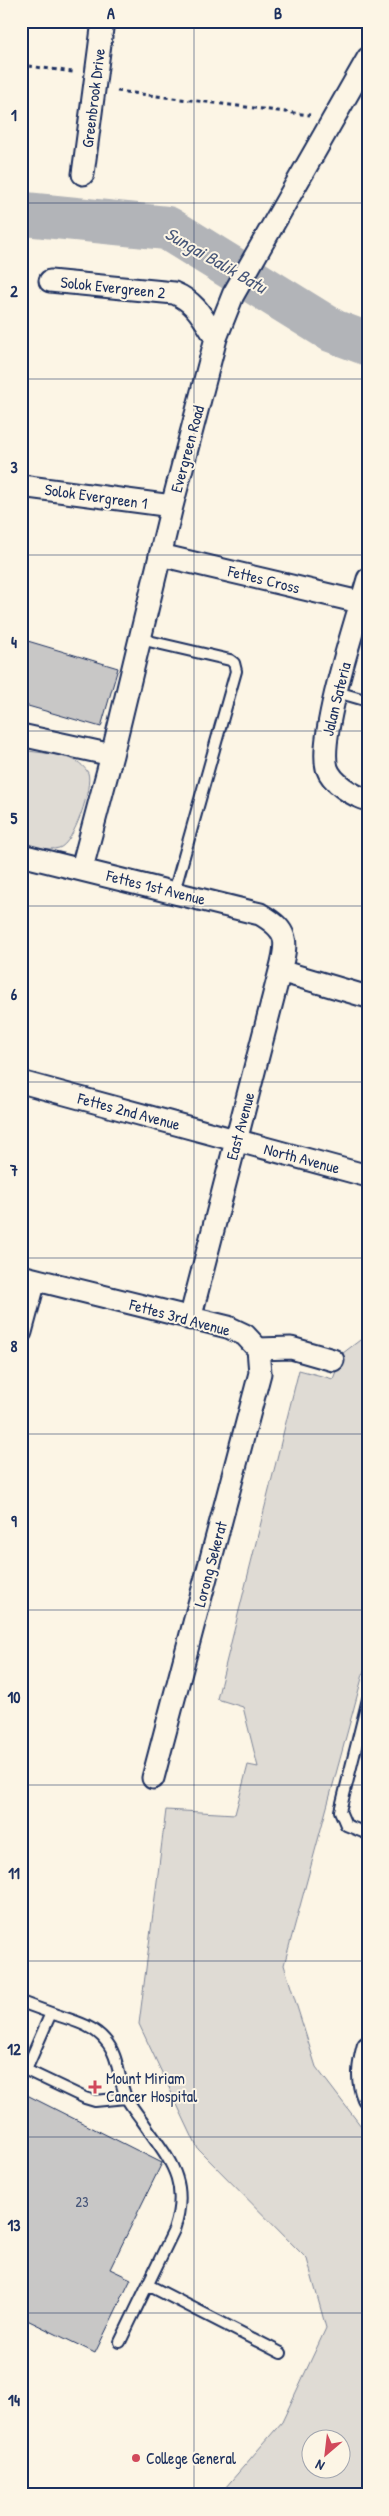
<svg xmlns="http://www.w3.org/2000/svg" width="389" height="2516" font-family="'Patrick Hand',sans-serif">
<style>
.green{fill:#dfdbd4;stroke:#7d8599;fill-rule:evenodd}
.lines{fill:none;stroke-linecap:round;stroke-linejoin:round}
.river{stroke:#b2b4b8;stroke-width:44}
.building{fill:#c8c7c6;stroke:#1b2f5e}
.lane-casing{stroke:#1b2f5e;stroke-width:14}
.street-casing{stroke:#1b2f5e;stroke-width:25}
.path{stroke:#1b2f5e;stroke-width:3;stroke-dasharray:4 4;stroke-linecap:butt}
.lane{stroke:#fcf5e5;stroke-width:10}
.street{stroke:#fcf5e5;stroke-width:21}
.grid{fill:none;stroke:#1b2f5e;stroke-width:1;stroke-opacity:0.55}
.poi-dot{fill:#d1495b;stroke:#fcf5e5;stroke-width:2}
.labels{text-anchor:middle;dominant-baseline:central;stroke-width:4;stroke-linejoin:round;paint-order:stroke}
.number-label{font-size:14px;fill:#465578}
.street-label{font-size:16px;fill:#1b2f5e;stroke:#fcf5e5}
.poi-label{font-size:16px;fill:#1b2f5e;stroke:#fcf5e5;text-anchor:start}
.water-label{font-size:18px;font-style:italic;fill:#485779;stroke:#fcf5e5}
.neatline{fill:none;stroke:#1b2f5e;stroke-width:2}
.grid-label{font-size:16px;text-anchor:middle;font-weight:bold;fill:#1b2f5e}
</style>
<rect width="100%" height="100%" fill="#fcf5e5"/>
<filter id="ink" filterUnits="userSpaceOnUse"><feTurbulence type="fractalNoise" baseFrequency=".02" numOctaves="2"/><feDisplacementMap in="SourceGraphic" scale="10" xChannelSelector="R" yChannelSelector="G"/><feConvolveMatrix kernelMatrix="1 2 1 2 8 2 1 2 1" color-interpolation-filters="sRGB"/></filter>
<g filter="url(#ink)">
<path class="green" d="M21,750C38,753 63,753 78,762C81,764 87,770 88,773C93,786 74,844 59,848C48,851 33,846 21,843Z
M368,1334V1656L284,1965L316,2067L364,2130L368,2131V2495H219L282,2422L326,2328L307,2259L198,2149L139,2024L166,1810L235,1814L248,1765L258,1767L243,1707L217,1699L299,1370L333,1379L343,1353ZM312,2438H342V2468H312Z"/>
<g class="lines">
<path class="river" d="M21,212L25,214L167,228L333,331L368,344"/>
</g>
<path class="building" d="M21,639L118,668L101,727L21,704Z
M21,2092L162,2163L110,2269L131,2279L95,2353L21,2317Z"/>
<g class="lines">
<g class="lane-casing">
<path id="lane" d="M140,639L230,660L234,663L236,671L174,892
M337,692L368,701
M368,1699L340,1811L346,1825L368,1834
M21,2002L51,2013L26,2070L21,2068
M51,2013C70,2020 92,2024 105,2040C119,2055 118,2079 126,2097C130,2105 136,2112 141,2119C168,2159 191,2179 174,2230L120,2342
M26,2070L85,2098L95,2101L126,2098
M148,2285L281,2353"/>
</g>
<g class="street-casing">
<path id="street" d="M83,174L103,21
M50,281L174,293C196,302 203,318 216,338
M21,486L172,506
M160,555L368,604
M368,579C357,618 318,734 327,768C332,783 353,796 368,800
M21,735L112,755
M21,855L260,914C289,931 288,941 280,971L190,1319
M82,868L112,755L172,506L216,338L233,295L368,58
M280,971L368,997
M21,1082L368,1176
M21,1276L228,1327L245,1335L258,1349L291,1348L333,1360
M21,1332L35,1280
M153,1778L260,1373L258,1349
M368,2047C363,2066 361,2079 368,2097"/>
</g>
<path class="path" d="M21,65L73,72
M117,91L310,115"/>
<use href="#lane" class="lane"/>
<use href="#street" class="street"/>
</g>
</g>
<path class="grid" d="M194,21V2495M21,203H368M21,379H368M21,555H368M21,731H368M21,906H368M21,1082H368M21,1258H368M21,1434H368M21,1610H368M21,1785H368M21,1961H368M21,2137H368M21,2313H368"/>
<g class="poi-dot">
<path d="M92.5 2079.5h5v5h5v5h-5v5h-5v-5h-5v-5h5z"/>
<circle cx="136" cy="2458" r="5"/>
</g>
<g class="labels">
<g class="number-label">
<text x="82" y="2201">23</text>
</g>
<g class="street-label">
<text transform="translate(93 98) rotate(-83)">Greenbrook Drive</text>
<text transform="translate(113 287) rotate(6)">Solok Evergreen 2</text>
<text transform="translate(187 449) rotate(-75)">Evergreen Road</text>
<text transform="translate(96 496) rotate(8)">Solok Evergreen 1</text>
<text transform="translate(264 579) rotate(14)">Fettes Cross</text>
<text transform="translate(336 699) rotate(-76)">Jalan Sateria</text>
<text transform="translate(156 887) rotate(14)">Fettes 1st Avenue</text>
<text transform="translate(129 1111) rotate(15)">Fettes 2nd Avenue</text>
<text transform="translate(240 1126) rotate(-75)">East Avenue</text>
<text transform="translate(302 1158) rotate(15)">North Avenue</text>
<text transform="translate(180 1317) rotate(15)">Fettes 3rd Avenue</text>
<text transform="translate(210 1564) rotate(-75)">Lorong Sekerat</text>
</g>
<g class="poi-label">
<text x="106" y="2078">Mount Miriam<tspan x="106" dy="18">Cancer Hospital</tspan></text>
<text x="146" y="2458">College General</text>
</g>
<g class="water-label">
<text transform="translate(216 260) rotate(30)">Sungai Balik Batu</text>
</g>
</g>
<rect width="389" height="2516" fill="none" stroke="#fcf5e5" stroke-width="55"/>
<g transform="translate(326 2454) rotate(208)"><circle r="24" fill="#fcf5e5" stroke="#a2a6af"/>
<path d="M0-4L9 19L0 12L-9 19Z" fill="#d1495b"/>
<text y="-8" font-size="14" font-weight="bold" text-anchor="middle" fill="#1b2f5e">N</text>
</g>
<rect x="28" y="28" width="334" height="2460" class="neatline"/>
<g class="grid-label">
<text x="111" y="19">A</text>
<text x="278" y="19">B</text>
<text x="14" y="121">1</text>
<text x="14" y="297">2</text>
<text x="14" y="473">3</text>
<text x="14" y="648">4</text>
<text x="14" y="824">5</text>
<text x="14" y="1000">6</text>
<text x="14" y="1176">7</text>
<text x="14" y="1352">8</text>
<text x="14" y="1527">9</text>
<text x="14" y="1703">10</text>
<text x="14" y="1879">11</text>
<text x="14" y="2055">12</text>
<text x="14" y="2231">13</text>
<text x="14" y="2406">14</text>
</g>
</svg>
